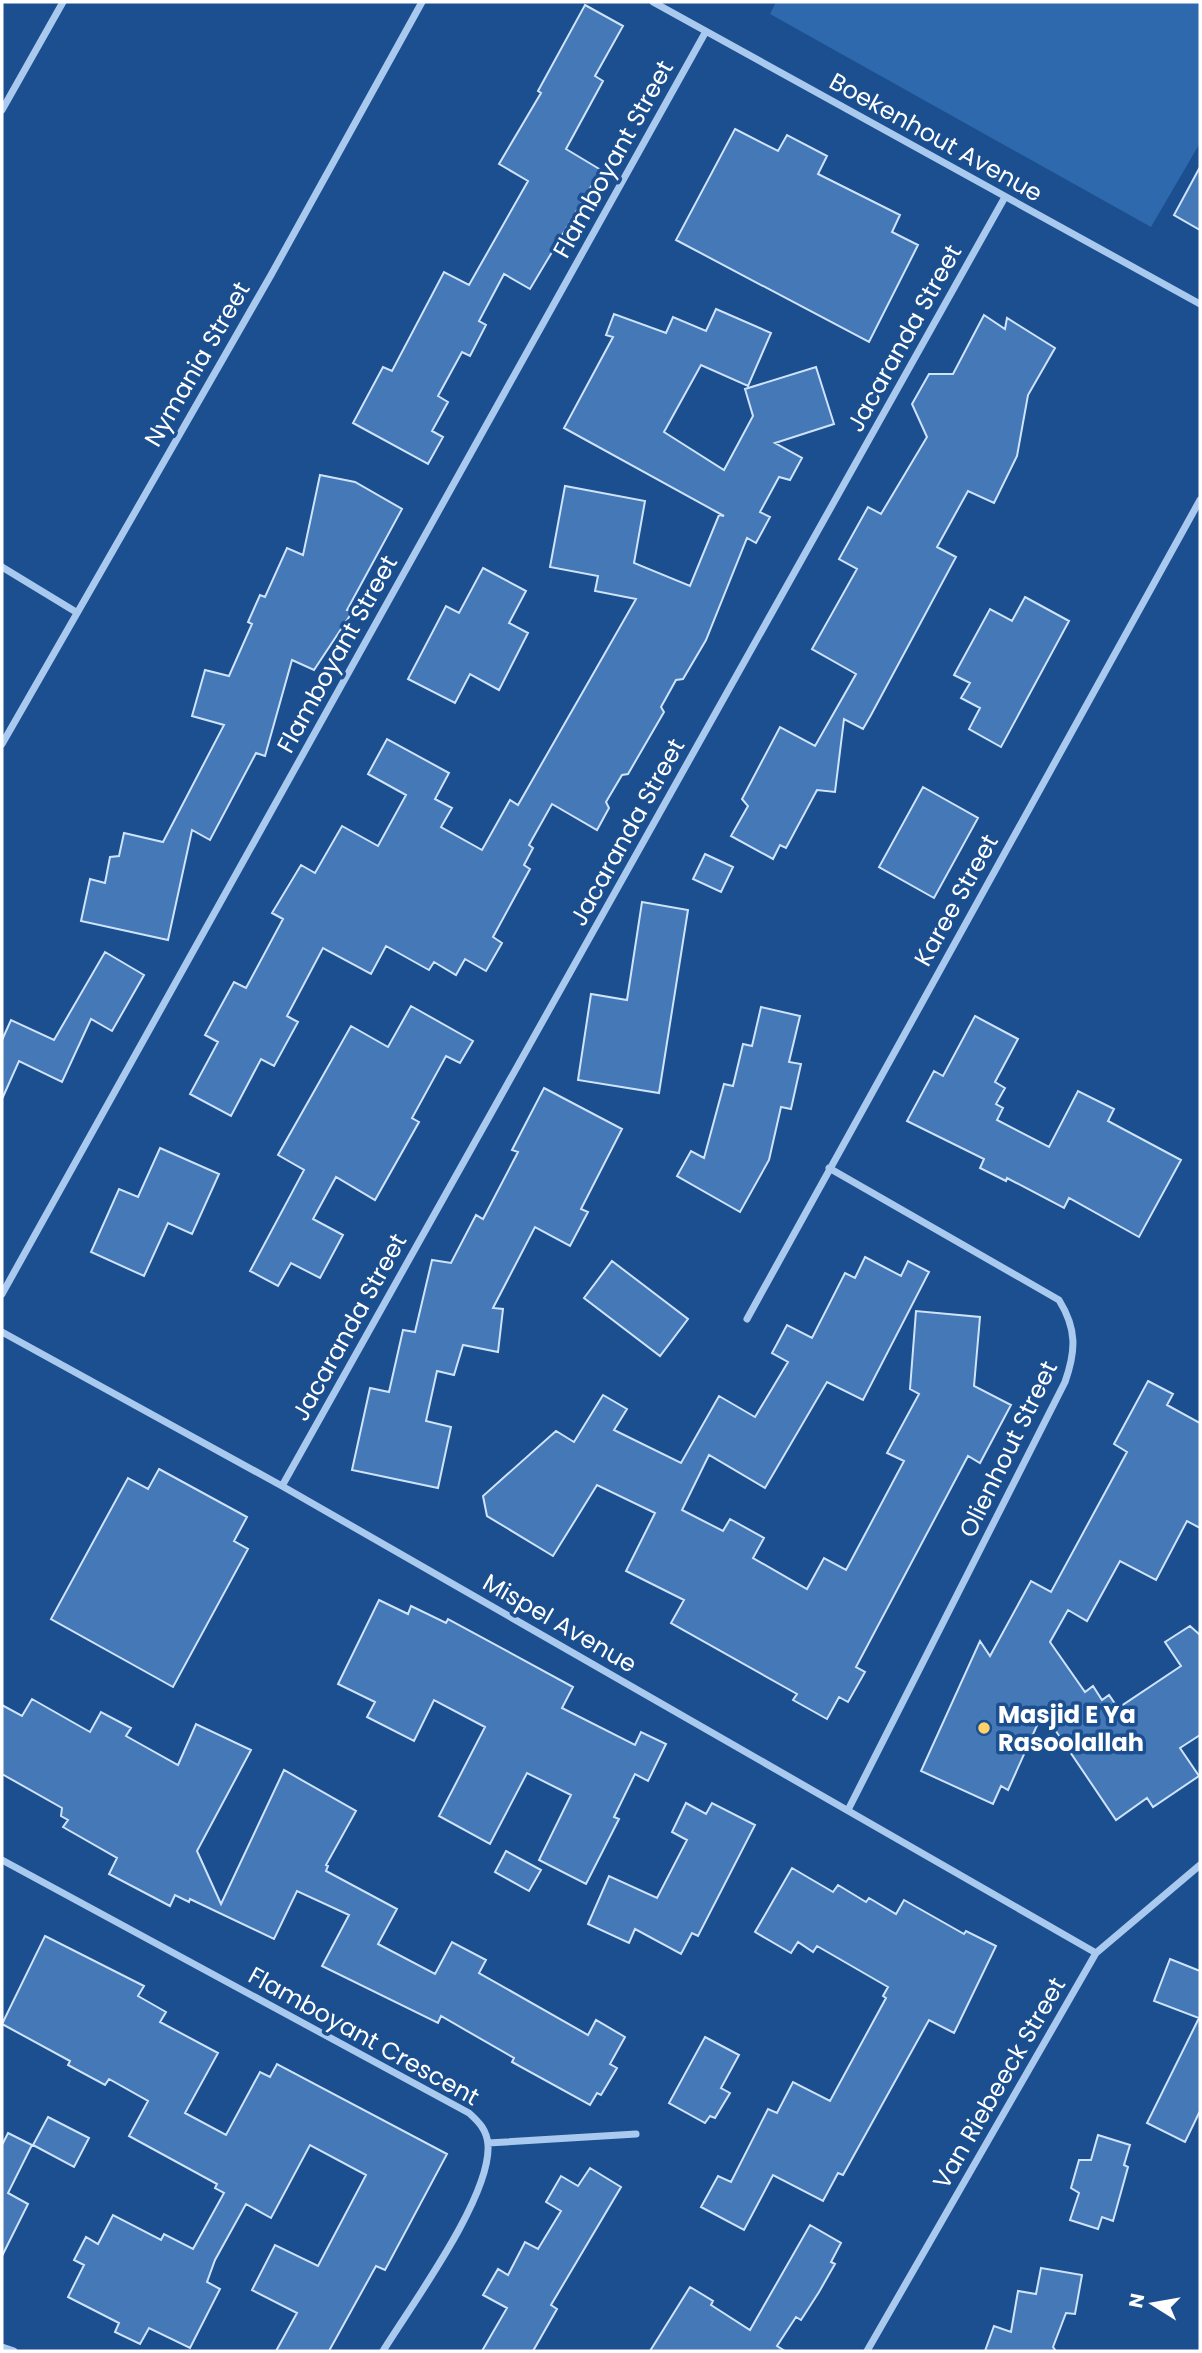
<svg xmlns="http://www.w3.org/2000/svg" width="1202" height="2353" font-family="Poppins,sans-serif">
<style>
.green{fill:#2e69ad}
.building{fill:#4478b7;stroke:#cfe3fa;stroke-width:2}
.lines{fill:none;stroke-linecap:round;stroke-linejoin:round}
.street{stroke:#a9c9ee;stroke-width:7}
.poi-dot{fill:#ffd166;stroke:#1b4f8f;stroke-width:2.5}
.labels{text-anchor:middle;dominant-baseline:central;stroke-width:7;stroke-linejoin:round;paint-order:stroke}
.street-label{font-size:24px;fill:#fff;stroke:#1b4f8f}
.poi-label{font-size:24px;font-weight:bold;fill:#fff;stroke:#1b4f8f;text-anchor:start}
</style>
<rect width="100%" height="100%" fill="#1b4f8f"/>
<path class="green" d="M776,2H1200V143L1151,227L770,14Z"/>
<path class="building" d="M585,5L623,26L595,76L603,81L566,149L601,170L530,289L504,274L479,321L486,325L470,356L462,352L438,396L448,402L432,431L443,437L428,464L353,423L383,367L392,371L444,272L469,285L528,181L499,164L541,93L538,91Z
M735,129L778,151L787,135L827,156L818,174L900,215L892,232L918,245L869,342L676,240Z
M1200,167V230L1174,215Z
M716,309L771,333L748,386L701,365L664,432L724,470L753,416L745,389L816,367L834,424L775,443L802,458L790,480L779,477L760,512L770,517L756,543L747,538L706,640L683,679L676,680L661,707L664,712L628,774L622,775L606,802L609,808L597,830L552,804L529,845L533,848L524,865L530,869L493,937L502,943L486,971L465,959L456,975L434,962L429,970L386,946L371,974L323,948L287,1016L298,1022L274,1066L261,1059L231,1116L190,1094L218,1042L205,1035L234,982L246,988L283,919L272,913L301,865L315,873L342,826L378,846L406,795L368,774L387,739L449,773L435,799L452,808L441,827L482,850L510,800L518,805L636,599L595,591L598,576L550,567L565,486L645,501L634,563L690,586L719,515L724,516L564,428L613,337L606,335L614,314L666,333L673,317L706,331Z
M984,315L1005,329L1007,318L1055,348L1028,395L1017,456L994,503L968,491L937,547L956,557L871,715L863,729L844,719L835,792L817,790L786,848L780,845L773,859L731,836L748,806L742,799L780,727L815,746L856,674L812,649L857,569L839,559L868,507L881,514L927,437L912,404L929,374H953Z
M320,475L355,482L402,509L347,610L353,611L314,670L292,660L265,756L256,753L210,840L192,830L168,940L81,921L90,879L105,883L110,857L119,856L124,833L163,842L224,725L192,716L205,670L229,676L252,624L248,622L260,595L265,597L287,548L303,555Z
M483,568L526,591L509,623L528,633L499,690L470,674L455,703L408,679L446,606L459,613Z
M1025,597L1069,621L1001,747L969,729L980,708L961,698L970,683L954,675L990,609L1012,621Z
M923,787L978,818L934,898L879,867Z
M705,854L733,867L721,892L693,879Z
M642,902L688,910L659,1093L578,1080L591,994L627,1000Z
M105,952L144,975L112,1031L91,1019L62,1082L19,1061L2,1099V1040L11,1020L54,1040Z
M411,1006L473,1041L460,1063L446,1056L412,1118L419,1122L375,1200L336,1177L313,1219L343,1235L320,1278L291,1263L278,1286L250,1271L304,1170L278,1155L351,1026L388,1047Z
M761,1007L800,1016L789,1062L801,1064L791,1109L781,1107L769,1160L740,1212L677,1176L691,1151L704,1158L724,1084L733,1086L743,1044L752,1046Z
M975,1016L1018,1039L995,1082L1005,1088L996,1104L1003,1108L997,1120L1049,1147L1078,1091L1114,1109L1108,1121L1181,1160L1139,1237L1069,1198L1064,1208L1007,1178L1006,1181L980,1168L984,1159L907,1121L934,1071L943,1076Z
M544,1088L622,1129L581,1209L588,1212L570,1246L535,1227L493,1308L503,1309L498,1352L463,1345L454,1375L437,1371L426,1421L451,1427L438,1488L352,1470L370,1388L389,1392L403,1330L415,1332L432,1260L451,1263L476,1215L483,1219L518,1152L512,1150Z
M160,1148L219,1174L192,1234L168,1223L144,1276L91,1252L119,1189L138,1197Z
M865,1257L901,1276L908,1261L929,1272L863,1400L827,1382L765,1488L709,1455L682,1510L723,1531L730,1519L764,1538L753,1558L807,1589L824,1558L846,1570L904,1461L887,1453L919,1394L910,1389L916,1311L980,1317L974,1386L1011,1405L980,1463L968,1456L856,1667L865,1672L848,1702L839,1697L827,1719L793,1700L797,1694L671,1623L684,1600L626,1571L655,1513L597,1485L553,1556L487,1516L483,1496L556,1431L574,1442L603,1395L627,1409L614,1430L681,1463L719,1396L755,1417L788,1362L772,1353L787,1325L812,1338L845,1273L855,1278Z
M612,1261L688,1319L660,1356L584,1298Z
M1148,1381L1173,1394L1167,1405L1200,1423V1528L1187,1521L1156,1580L1120,1561L1087,1621L1068,1610L1050,1642L1085,1692L1093,1686L1102,1700L1109,1695L1118,1708L1181,1666L1165,1642L1190,1626L1200,1635V1735L1180,1748L1199,1776L1153,1807L1147,1798L1116,1820L1043,1712L1008,1790L1001,1786L993,1804L921,1771L980,1641L990,1656L1031,1581L1051,1592L1127,1452L1114,1444Z
M159,1469L247,1517L234,1541L248,1549L173,1687L51,1619L128,1478L148,1489Z
M379,1600L408,1614L411,1606L446,1623L448,1619L573,1687L562,1708L635,1745L641,1732L666,1744L648,1781L635,1774L614,1817L619,1819L586,1884L539,1860L571,1795L527,1773L490,1844L439,1816L485,1727L434,1700L414,1741L367,1717L375,1702L338,1684Z
M32,1699L90,1732L101,1712L131,1728L126,1736L178,1765L196,1724L251,1750L197,1851L221,1904L284,1770L356,1811L326,1865L328,1866L326,1871L397,1909L378,1944L435,1974L452,1942L486,1960L479,1973L588,2035L596,2020L625,2037L610,2064L617,2068L601,2095L597,2093L590,2105L512,2062L514,2058L441,2016L438,2023L322,1966L349,1915L297,1891L274,1939L190,1899L189,1902L175,1895L170,1906L109,1874L117,1858L63,1827L68,1820L61,1816L62,1808L2,1774V1705L22,1716Z
M686,1803L706,1814L712,1803L755,1825L698,1936L692,1933L681,1954L635,1929L629,1943L588,1924L609,1876L657,1898L687,1840L672,1832Z
M506,1851L541,1870L529,1891L495,1872Z
M792,1868L833,1892L838,1885L866,1902L869,1898L896,1914L904,1900L964,1934L966,1931L996,1946L954,2033L929,2020L843,2175L838,2173L823,2201L773,2175L744,2230L701,2207L718,2176L731,2182L768,2109L777,2113L793,2082L830,2101L886,1998L883,1996L888,1987L817,1946L813,1952L798,1942L791,1953L755,1932Z
M45,1936L144,1986L138,1996L166,2012L160,2022L218,2053L185,2113L226,2135L260,2072L270,2077L277,2064L447,2154L385,2270L376,2266L329,2351H276L297,2313L252,2290L275,2245L318,2266L366,2175L310,2145L271,2218L246,2204L215,2260L207,2282L220,2289L190,2348L149,2328L140,2344L115,2332L119,2323L68,2297L84,2265L74,2260L86,2237L98,2244L113,2215L161,2240L164,2234L193,2249L224,2193L215,2188L217,2184L129,2136L148,2101L109,2079L105,2085L68,2065L70,2061L2,2024Z
M1170,1959L1200,1971V2111L1185,2142L1147,2123L1199,2018L1154,2001Z
M705,2037L739,2055L721,2088L730,2093L715,2118L710,2116L705,2123L669,2103Z
M48,2117L89,2138L74,2167L33,2145Z
M8,2133L32,2145L8,2193L28,2204L2,2256V2145Z
M1098,2135L1130,2145L1124,2165L1128,2167L1113,2221L1102,2217L1098,2229L1070,2220L1079,2193L1071,2188L1079,2160H1091Z
M590,2168L621,2187L551,2305L557,2309L533,2351H482L507,2308L483,2295L498,2269L508,2275L525,2242L538,2249L561,2211L546,2202L561,2176L578,2186Z
M810,2225L841,2243L831,2262L835,2264L819,2292L801,2320L796,2317L777,2346L785,2351H650L690,2287L713,2301L711,2305L750,2330Z
M1041,2268L1082,2275L1075,2314L1066,2313L1053,2347L1056,2351H985L994,2326L1011,2332L1018,2291L1036,2294Z"/>
<g class="lines">
<path class="street" d="M653,2L1200,304
M2,110L63,2
M2,567L76,612
M2,744L271,275L422,2
M829,1168L1059,1300C1077,1329 1076,1351 1065,1382L848,1810
M2,1294L705,33
M747,1319L1200,500
M2,1332L282,1486L1096,1953
M282,1486L1005,197
M2,1860L469,2113C479,2122 487,2130 488,2145C491,2197 412,2304 383,2351
M488,2143L636,2134
M2,2347L14,2351
M867,2351L1096,1953L1200,1865"/>
</g>
<circle class="poi-dot" cx="984" cy="1728" r="7"/>
<g class="labels">
<g class="street-label">
<text transform="translate(936 137) rotate(29)">Boekenhout Avenue</text>
<text transform="translate(613 159) rotate(-61)">Flamboyant Street</text>
<text transform="translate(904 338) rotate(-61)">Jacaranda Street</text>
<text transform="translate(197 364) rotate(-60)">Nymania Street</text>
<text transform="translate(337 654) rotate(-61)">Flamboyant Street</text>
<text transform="translate(627 832) rotate(-61)">Jacaranda Street</text>
<text transform="translate(956 900) rotate(-61)">Karee Street</text>
<text transform="translate(349 1327) rotate(-61)">Jacaranda Street</text>
<text transform="translate(1008 1449) rotate(-64)">Olienhout Street</text>
<text transform="translate(560 1623) rotate(30)">Mispel Avenue</text>
<text transform="translate(364 2036) rotate(29)">Flamboyant Crescent</text>
<text transform="translate(999 2083) rotate(-60)">Van Riebeeck Street</text>
</g>
<g class="poi-label">
<text x="998" y="1714">Masjid E Ya<tspan x="998" dy="28">Rasoolallah</tspan></text>
</g>
</g>
<rect width="1202" height="2353" fill="none" stroke="#ffffff" stroke-width="7"/>
<g transform="translate(1153 2304) rotate(281)" stroke="#1b4f8f" stroke-width="5" paint-order="stroke">
<path d="M0-5L12 26L0 18L-12 26Z" fill="#ffffff"/>
<text y="-10" font-size="19" font-weight="bold" text-anchor="middle" fill="#ffffff">N</text>
</g>
</svg>
